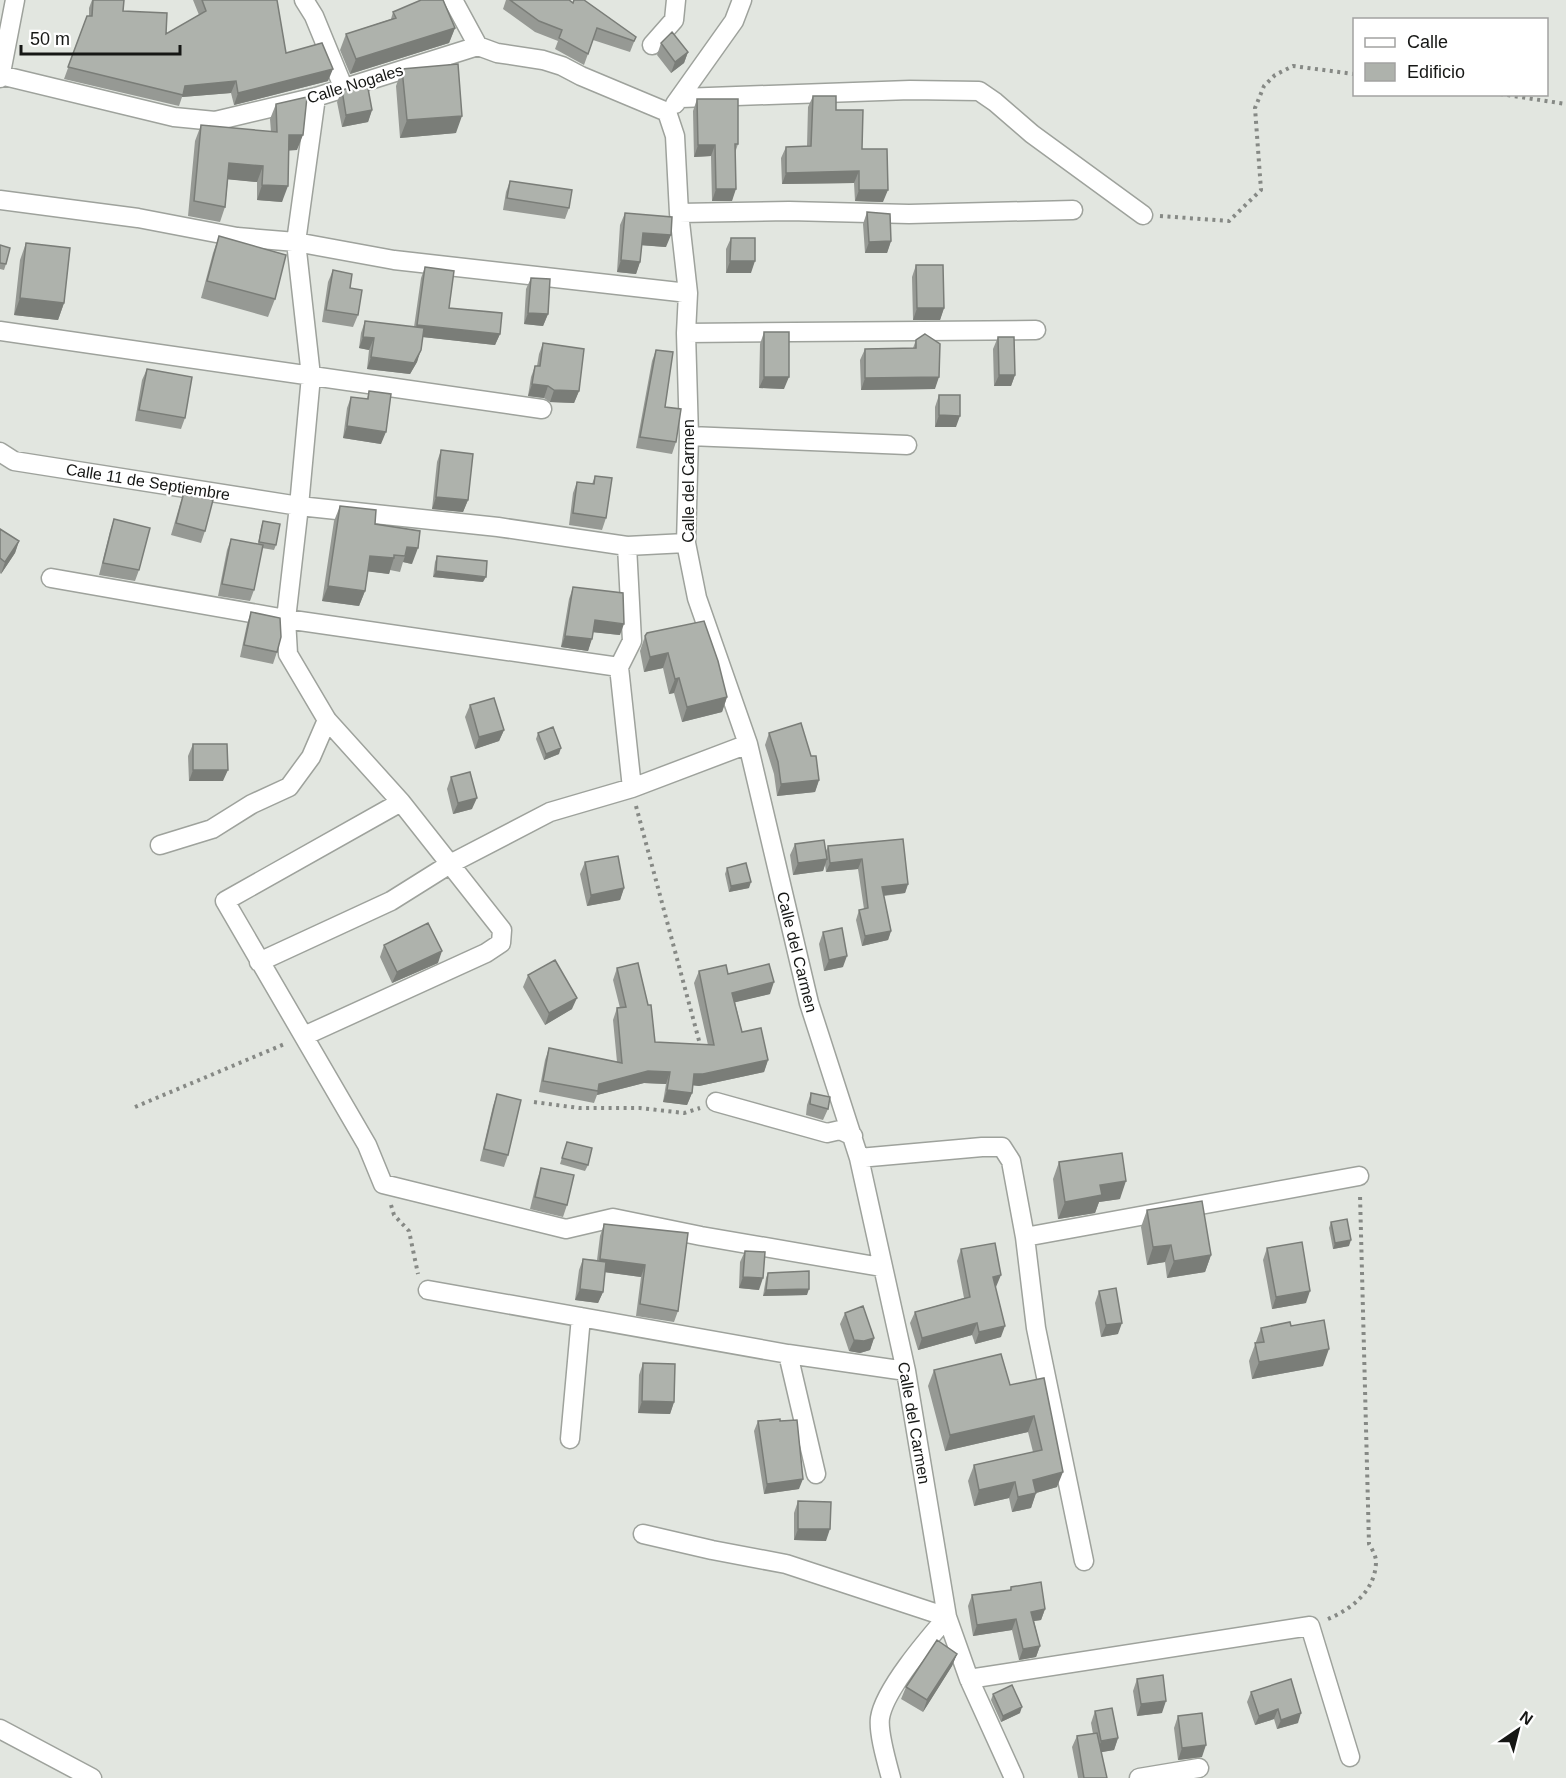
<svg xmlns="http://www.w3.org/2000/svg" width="1566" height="1778" font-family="Helvetica,sans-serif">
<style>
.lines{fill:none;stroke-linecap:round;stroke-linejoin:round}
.street-casing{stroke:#9ea29c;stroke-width:21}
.path{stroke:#868985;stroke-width:4;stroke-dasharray:3 4.5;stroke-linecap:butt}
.street{stroke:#fff;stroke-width:18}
.wall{fill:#969994}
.shaded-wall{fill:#7a7d78}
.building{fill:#aeb2ac;stroke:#7a7d78;stroke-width:1.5}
.labels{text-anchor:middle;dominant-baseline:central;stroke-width:4.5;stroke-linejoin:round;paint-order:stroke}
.street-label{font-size:16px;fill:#161715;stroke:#fff}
</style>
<rect width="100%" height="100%" fill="#e2e6e0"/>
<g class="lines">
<g class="street-casing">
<path id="street" d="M304,0L314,16L344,89
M453,0L478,46
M652,45L674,20L676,0
M0,75L174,117L215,121L316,97L478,46L497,53L543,60L562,66L581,76L667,112
M0,78L15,0
M681,98L910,90L979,91L995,102L1032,134L1143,215
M675,104L734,21L742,0
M667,112L675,136L679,213L688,293L686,333L689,436L686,543L697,598L748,744L809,1003L859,1158L906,1371L947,1617L969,1679L1014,1778
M0,200L138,218L237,237L296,242L394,260L688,293
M679,213L789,211L909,214L1073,210
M0,331L542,409
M686,333L1036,330
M689,436L907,445
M0,452L14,461L299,506L498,527L627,546L686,543
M627,546L632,641L619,667L632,788
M51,578L286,619L619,667
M401,802L225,901L367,1145L383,1184L566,1229L613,1218L701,1236L881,1267
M160,845L212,829L252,804L289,787L311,757L327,720
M259,962L391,901L450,864L550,812L632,788L748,744
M304,1036L486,953L501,943L502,930L401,802L327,720L288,654L286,619L299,506L311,376L296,242L316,97
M716,1102L827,1133L840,1130L853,1136
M859,1158L982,1147H1002L1011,1161L1025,1237L1036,1328L1084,1561
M1025,1237L1359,1176
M428,1290L788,1354L906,1371
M788,1354L816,1474
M570,1439L581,1317
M643,1534L712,1550L786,1564L947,1617C928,1639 884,1690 880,1718C878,1733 887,1763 891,1778
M969,1679L1310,1626L1350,1757
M0,1729L92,1778
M1139,1778L1199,1768"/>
</g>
<path class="path" d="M1500,94L1566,104
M1160,216L1229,221L1261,190L1255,108L1264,86L1275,75L1293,66L1354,74
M636,806L701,1048
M534,1102L579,1108H640L684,1113L700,1108
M135,1107L287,1043
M391,1205L394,1215L409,1231L418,1274
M1328,1619C1352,1609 1376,1590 1376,1561C1376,1556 1372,1549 1369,1544L1360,1195"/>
<use href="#street" class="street"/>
</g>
<path class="wall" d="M92,0H124L123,11L166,34L199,15L193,0H277L286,53L328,81L234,105L231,93L182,97L179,106L64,79L87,16H89V8Z
M506,0H569L636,37L630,52L593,40L584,65L555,49L558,41L535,32L503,9Z
M393,12L455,28L449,43L350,74L340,50L346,34L391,19Z
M661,43L688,52L684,63L671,73L657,55Z
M402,69L456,133L400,138L396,86Z
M342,90L372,110L368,122L342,127L337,102Z
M813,96L836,110L862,149L883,202L855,201L854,183L782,184L781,158L786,147L807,146L808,107Z
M697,99L738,144L735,153L732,201H712L711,156L694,157L693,111Z
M276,104L297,150H289L282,202L257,200V182L228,179L225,207L220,222L188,216L195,141L201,125L271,132L270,119Z
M510,181L569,208L565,219L503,210L506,192Z
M867,212L891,241L887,253H865L863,224Z
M625,213L666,247L642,245L640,262L636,274L617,272L620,225Z
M219,236L275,299L268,317L201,298L213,253Z
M731,238L751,273H726V249Z
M26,243L64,303L58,320L14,315L20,260Z
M0,245L6,264L4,270L0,269Z
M916,265L944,308L940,320H913L912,277Z
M425,267L449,308L500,334L495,345L423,337L417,362L410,374L367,369L369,350L359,348L361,333L365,321L414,327L421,278Z
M333,270L350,288L358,315L353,327L322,322L328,282Z
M531,278L548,314L543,326L524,324L526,289Z
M764,332L784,389L759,388L760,344Z
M998,337L1015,375L1011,386H994L993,349Z
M916,340L935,389L861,390L860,360L865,349L913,348Z
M543,343L579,391L574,403L550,402L544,398L528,396L531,377L535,366H537L539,354Z
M656,350L665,407L676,442L672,454L636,448L652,361Z
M147,369L185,418L181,429L135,421L142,380Z
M369,391L381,444L343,438L347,408L351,397L367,399Z
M939,395L956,427H935V407Z
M441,450L468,500L463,512L432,509L437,462Z
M595,476L606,518L602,530L569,525L573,493L577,482L592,484Z
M184,492L205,531L201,543L171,535L180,504Z
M340,506L375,524L412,564L403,562L400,572L390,570L389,574L368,571L365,591L359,606L322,601L334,521Z
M114,519L139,570L135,581L99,575L110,531Z
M263,521L276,545L274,550L262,548L254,590L250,601L218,596L227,550L231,539L258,544L261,527Z
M0,529L19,541L15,553L1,574L0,573Z
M437,556L483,582L433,577L435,562Z
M573,587L620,635L593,632L588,651L561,647L569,599Z
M251,612L277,652L273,664L240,657L247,624Z
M645,636L727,697L722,712L682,722L674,693L669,694L663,668L644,672L640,651Z
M470,705L504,730L499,741L475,749L465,717Z
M538,733L559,754L544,760L536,739Z
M769,733L819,780L815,792L777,796L774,774L765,745Z
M193,744L223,781H189L188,756Z
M451,777L472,809L453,814L447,789Z
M903,839L908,884L905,893L884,896L891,931L888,940L862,946L856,920L859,910L864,909L858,869L826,872L825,864L823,871L793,875L790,855L795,844L826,851L828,846Z
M585,862L624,888L620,900L587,906L580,874Z
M727,868L749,888L729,892L725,874Z
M823,932L843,967L824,971L819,944Z
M384,945L438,963L392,983L380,957Z
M617,968L655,1042L708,1045L694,983L699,971L728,974L770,994L735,1002L742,1032L768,1060L764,1072L699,1086L693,1085L692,1093L687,1105L663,1102L666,1084L644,1083L597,1095L594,1103L539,1092L545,1060L549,1048L617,1062L613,1020L617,1008H620L613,980Z
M528,975L572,1009L545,1025L523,987Z
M811,1093L828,1109L823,1120L806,1115L807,1105Z
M497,1094L508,1155L504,1167L480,1161L493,1106Z
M567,1142L588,1165L585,1171L560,1164Z
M1059,1162L1120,1199L1099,1202L1095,1213L1058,1219L1053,1179Z
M541,1168L567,1205L563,1217L530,1209L537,1180Z
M1147,1210L1211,1255L1205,1272L1167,1278L1165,1262L1147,1265L1141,1227Z
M1331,1222L1349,1246L1333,1249L1329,1228Z
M604,1224L688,1233L678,1311L674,1322L636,1316L641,1277L605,1272L603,1292L598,1303L575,1300L579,1270L583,1259L597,1260L600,1236Z
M1267,1248L1306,1303L1272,1309L1263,1260Z
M961,1249L996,1287H995L1001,1337L975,1344L972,1335L918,1350L910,1323L915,1312L964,1298L957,1261Z
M745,1251L759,1290L739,1288L740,1262Z
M768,1273L807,1295L763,1296L766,1278Z
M1099,1291L1118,1334L1101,1337L1095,1303Z
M845,1313L874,1338L870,1350L860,1353L849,1351L840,1324Z
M1291,1326L1323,1366L1252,1379L1249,1361L1261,1328Z
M643,1363L674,1402L670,1414L638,1413L639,1375Z
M934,1370L1010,1385L1044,1378L1057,1487L1036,1493L1031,1508L1012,1512L1009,1498L974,1506L968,1481L974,1465L1033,1452L1028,1432L945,1451L928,1386Z
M758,1421H780L799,1489L764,1494L754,1431Z
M798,1501L826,1541L794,1540V1513Z
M1011,1587L1045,1609L1041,1620L1034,1621L1040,1646L1036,1657L1019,1660L1012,1630L973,1636L968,1606L972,1595L1010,1590Z
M957,1654L952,1666L923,1712L901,1699L906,1687Z
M1137,1679L1162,1713L1137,1716L1133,1691Z
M1251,1692L1298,1723L1277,1729L1274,1719L1255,1725L1247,1702Z
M993,1694L1020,1713L1001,1722L991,1700Z
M1095,1711L1118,1738L1114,1750L1101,1752L1107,1778H1078L1072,1747L1077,1736L1093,1734L1091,1723Z
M1178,1716L1202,1757L1178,1760L1174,1728Z"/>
<path class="shaded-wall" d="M455,28L449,43L350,74L356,59Z
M688,52L684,63L671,73L675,62Z
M333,69L328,81L234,105L238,93Z
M236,81L231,93L182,97L185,86Z
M372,110L368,122L342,127L346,115Z
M462,116L456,133L400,138L407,120Z
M289,135H303L297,150L284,151Z
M698,145H715L711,156L694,157Z
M229,163L263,166L257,182L224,179Z
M859,171L854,183L782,184L786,173Z
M262,185L288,186L282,202L257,200Z
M716,189H736L732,201H712Z
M859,190H888L883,202L855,201Z
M643,233L671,235L666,247L638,245Z
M891,241L887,253H865L869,242Z
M621,260L640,262L636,274L617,272Z
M730,261H755L751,273H726Z
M20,298L64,303L58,320L14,315Z
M917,308H944L940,320H913Z
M528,313L548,314L543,326L524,324Z
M417,325L500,334L495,345L413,336Z
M363,337L374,338L369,350L359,348Z
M421,350L417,362L410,374L367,369L371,357Z
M999,375H1015L1011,386H994Z
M764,377H789L784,389L759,388Z
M939,377L935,389L861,390L865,378Z
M532,384L548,386L544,398L528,396Z
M554,390L579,391L574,403L550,402Z
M939,415L960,416L956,427H935Z
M347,426L386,432L381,444L343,438Z
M436,497L468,500L463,512L432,509Z
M19,541L15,553L1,574L5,562Z
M407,547L418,548L412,564L403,562L405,556Z
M370,556L394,558L389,574L364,571Z
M436,571L486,577L483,582L433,577Z
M328,586L365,591L359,606L322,601Z
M595,620L624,624L620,635L591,632Z
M565,636L592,639L588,651L561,647Z
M668,653L663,668L644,672L650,657Z
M679,678L674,693L669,694L675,679Z
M727,697L722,712L682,722L687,707Z
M504,730L499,741L475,749L479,737Z
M561,748L559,754L544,760L546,754Z
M193,770H228L223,781H189Z
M819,780L815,792L777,796L781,784Z
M477,798L472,809L453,814L458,803Z
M827,859L823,871L793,875L798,863Z
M862,859L858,869L826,872L830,863Z
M751,882L749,888L729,892L731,886Z
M908,884L905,893L878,896L882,887Z
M624,888L620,900L587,906L591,895Z
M891,931L888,940L862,946L865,936Z
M442,951L438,963L392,983L397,972Z
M847,956L843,967L824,971L829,960Z
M774,982L770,994L728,1004L732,993Z
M577,998L572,1009L545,1025L549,1013Z
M768,1060L764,1072L699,1086L690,1085L694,1074Z
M648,1071L670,1072L666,1084L644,1083L597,1095L599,1084Z
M667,1090L692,1093L687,1105L663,1102Z
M1126,1181L1120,1199L1099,1202L1095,1213L1058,1219L1065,1202L1100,1185Z
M1351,1240L1349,1246L1333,1249L1335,1243Z
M1171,1245L1165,1262L1147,1265L1153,1247Z
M1211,1255L1205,1272L1167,1278L1174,1261Z
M600,1259L645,1265L641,1277L596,1271Z
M1001,1275L996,1287L988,1288L993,1277Z
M743,1277L763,1278L759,1290L739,1288Z
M580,1289L603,1292L598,1303L575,1300Z
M809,1289L807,1295L763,1296L766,1290Z
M1310,1291L1306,1303L1272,1309L1276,1297Z
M977,1323L972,1335L918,1350L922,1338Z
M1122,1323L1118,1334L1101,1337L1106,1325Z
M1005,1326L1001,1337L975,1344L979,1332Z
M874,1338L870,1350L860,1353L849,1351L854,1340Z
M1329,1349L1323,1366L1252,1379L1259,1362Z
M642,1401L674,1402L670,1414L638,1413Z
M1034,1416L1028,1432L945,1451L950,1435Z
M1063,1472L1057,1487L1036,1493L1031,1508L1012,1512L1018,1497L1033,1480Z
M803,1479L799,1489L764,1494L767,1484Z
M1015,1482L1009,1498L974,1506L979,1490Z
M798,1529H830L826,1541L794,1540Z
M1045,1609L1041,1620L1027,1622L1031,1612Z
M1016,1619L1012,1630L973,1636L977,1625Z
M1040,1646L1036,1657L1019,1660L1023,1649Z
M957,1654L952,1666L923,1712L927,1700Z
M1166,1701L1162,1713L1137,1716L1141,1704Z
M1022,1707L1020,1713L1001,1722L1003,1716Z
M1278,1709L1274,1719L1255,1725L1259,1716Z
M1301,1713L1298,1723L1277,1729L1281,1720Z
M1118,1738L1114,1750L1097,1753L1101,1741Z
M1206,1745L1202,1757L1178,1760L1182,1748Z"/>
<path class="building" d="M93,0H124L123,11L167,13L166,34L206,11L202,0H277L286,53L322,43L333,69L238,93L236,81L185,86L183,95L68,67L87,16H92Z
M421,0H443L455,28L356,59L346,34L396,18L393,12Z
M510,0H569L573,3L574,0H584L636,37L634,41L597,28L588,54L559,38L562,30L539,21Z
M672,32L688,52L675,62L661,43Z
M458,64L462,116L407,120L402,69Z
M367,83L372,110L346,115L342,90Z
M813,96H836V110H863L862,149H887L888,190H859V171L786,173V147L811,146Z
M307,97L303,135H289L288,186L262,185L263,166L229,163L225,207L194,201L201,125L277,132L276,104Z
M697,99H738V144H735L736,189H716L715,145H698Z
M510,181L572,190L569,208L507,198Z
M867,212L890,214L891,241L869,242Z
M625,213L672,217L671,235L643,233L640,262L621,260Z
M219,236L286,255L275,299L207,281Z
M731,238H755V261H730Z
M26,243L70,248L64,303L20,298Z
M0,245L10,248L6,264L0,263Z
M916,265H943L944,308H917Z
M425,267L454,271L449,308L502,313L500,334L417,325Z
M333,270L352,274L350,288L362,290L358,315L326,310Z
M531,278L550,279L548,314L528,313Z
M365,321L424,328L421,350L414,363L371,357L374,338L363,337Z
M764,332H789V377H764Z
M925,334L940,344L939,377L865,378V349L916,348V340Z
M998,337H1014L1015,375H999Z
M543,343L584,349L579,391L554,390L548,386L532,384L535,366H540Z
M656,350L673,352L665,407L681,409L676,442L640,437Z
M147,369L192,377L185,418L139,410Z
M369,391L391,394L386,432L347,426L351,397L368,399Z
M939,395H960V416L939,415Z
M441,450L473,454L468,500L436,497Z
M595,476L612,478L606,518L573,513L577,482L594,484Z
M184,492L213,500L205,531L176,523Z
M340,506L376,510L375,524L420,531L418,548L407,547L405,556L394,555V558L370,556L365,591L328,586Z
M114,519L150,528L139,570L103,563Z
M263,521L280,524L276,545L259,542Z
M0,529L19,541L5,562L0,558Z
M231,539L263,545L254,590L222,584Z
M437,556L487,561L486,577L436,571Z
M573,587L623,593L624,624L595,620L592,639L565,636Z
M251,612L280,618L281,637L277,652L244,645Z
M704,621L718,661L727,697L687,707L679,678L675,679L668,653L650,657L645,636L647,633Z
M494,698L504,730L479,737L470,705Z
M801,723L811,756H816L819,780L781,784L778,762L769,733Z
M553,727L561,748L546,754L538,733Z
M193,744H227L228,770H193Z
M470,772L477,798L458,803L451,777Z
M903,839L908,884L882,887L891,931L865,936L859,910L868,908L862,859L830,863L828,846Z
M824,840L827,859L798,863L795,844Z
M618,856L624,888L591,895L585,862Z
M746,863L751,882L731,886L727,868Z
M428,923L442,951L397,972L384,945Z
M842,928L847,956L829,960L823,932Z
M555,960L577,998L549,1013L528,975Z
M638,963L648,1005H651L655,1042L714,1045L699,971L726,965L728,974L769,964L774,982L732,993L742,1032L761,1028L768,1060L703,1074H694L692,1093L667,1090L670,1072L648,1071L599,1084L598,1091L543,1081L549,1048L622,1063L617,1008L626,1007L617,968Z
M811,1093L830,1097L828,1109L810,1104Z
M497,1094L521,1100L508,1155L484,1149Z
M567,1142L592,1148L588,1165L562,1158Z
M1122,1153L1126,1181L1100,1185L1102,1195L1065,1202L1059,1162Z
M541,1168L574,1175L567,1205L535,1197Z
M1202,1201L1211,1255L1174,1261L1171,1245L1153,1247L1147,1210Z
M1347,1219L1351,1240L1335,1243L1331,1222Z
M604,1224L688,1233L678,1311L640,1304L645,1265L600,1259Z
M1302,1242L1310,1291L1276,1297L1267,1248Z
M995,1243L1001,1275L993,1277L1005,1326L979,1332L977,1323L922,1338L915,1312L970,1297L961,1249Z
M745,1251L765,1252L763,1278L743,1277Z
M583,1259L606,1262L603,1292L580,1289Z
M809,1271V1289L766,1290L768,1273Z
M1116,1288L1122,1323L1106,1325L1099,1291Z
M863,1306L874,1338L864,1341L854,1340L845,1313Z
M1324,1320L1329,1349L1259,1362L1255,1343L1264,1342L1261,1328L1290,1322L1291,1326Z
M1001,1354L1010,1385L1044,1378L1063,1472L1033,1480L1036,1493L1018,1497L1015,1482L979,1490L974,1465L1042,1450L1034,1416L950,1435L934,1370Z
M643,1363L675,1364L674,1402L642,1401Z
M780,1419V1421L797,1420L803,1479L767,1484L758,1421Z
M798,1501L831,1502L830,1529H798Z
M1041,1582L1045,1609L1031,1612L1040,1646L1023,1649L1016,1619L977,1625L972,1595L1011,1590V1587Z
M937,1640L957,1654L927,1700L906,1687Z
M1163,1675L1166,1701L1141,1704L1137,1679Z
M1291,1679L1301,1713L1281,1720L1278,1709L1259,1716L1251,1692Z
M1012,1685L1022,1707L1003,1716L993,1694Z
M1112,1708L1118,1738L1101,1741L1095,1711Z
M1202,1713L1206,1745L1182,1748L1178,1716Z
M1097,1733L1107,1778H1084L1077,1736Z"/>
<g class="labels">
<g class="street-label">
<text transform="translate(355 84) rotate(-17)">Calle Nogales</text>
<text transform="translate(688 481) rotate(-90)">Calle del Carmen</text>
<text transform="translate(148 482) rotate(9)">Calle 11 de Septiembre</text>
<text transform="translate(797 952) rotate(76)">Calle del Carmen</text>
<text transform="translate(914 1423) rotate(80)">Calle del Carmen</text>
</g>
</g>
<rect x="1353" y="18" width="195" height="78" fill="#ffffff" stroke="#a2a2a1" stroke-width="1.5"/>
<rect x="1365" y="38" width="30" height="9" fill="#ffffff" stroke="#a2a2a1" stroke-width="1.5"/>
<text x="1407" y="48" font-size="18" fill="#161715">Calle</text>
<rect x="1365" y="63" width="30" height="18" fill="#aeb2ac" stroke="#a2a2a1" stroke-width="1.5"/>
<text x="1407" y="78" font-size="18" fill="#161715">Edificio</text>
<g transform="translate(1518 1730) rotate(35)" stroke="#ffffff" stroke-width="4.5" paint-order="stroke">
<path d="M0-4.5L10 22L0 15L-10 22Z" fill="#161715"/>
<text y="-9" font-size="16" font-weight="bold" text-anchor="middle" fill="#161715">N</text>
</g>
<path d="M21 45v9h159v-9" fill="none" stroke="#161715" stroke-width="3"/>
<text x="30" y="45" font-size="18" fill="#161715" stroke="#ffffff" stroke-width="4.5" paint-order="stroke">50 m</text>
</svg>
